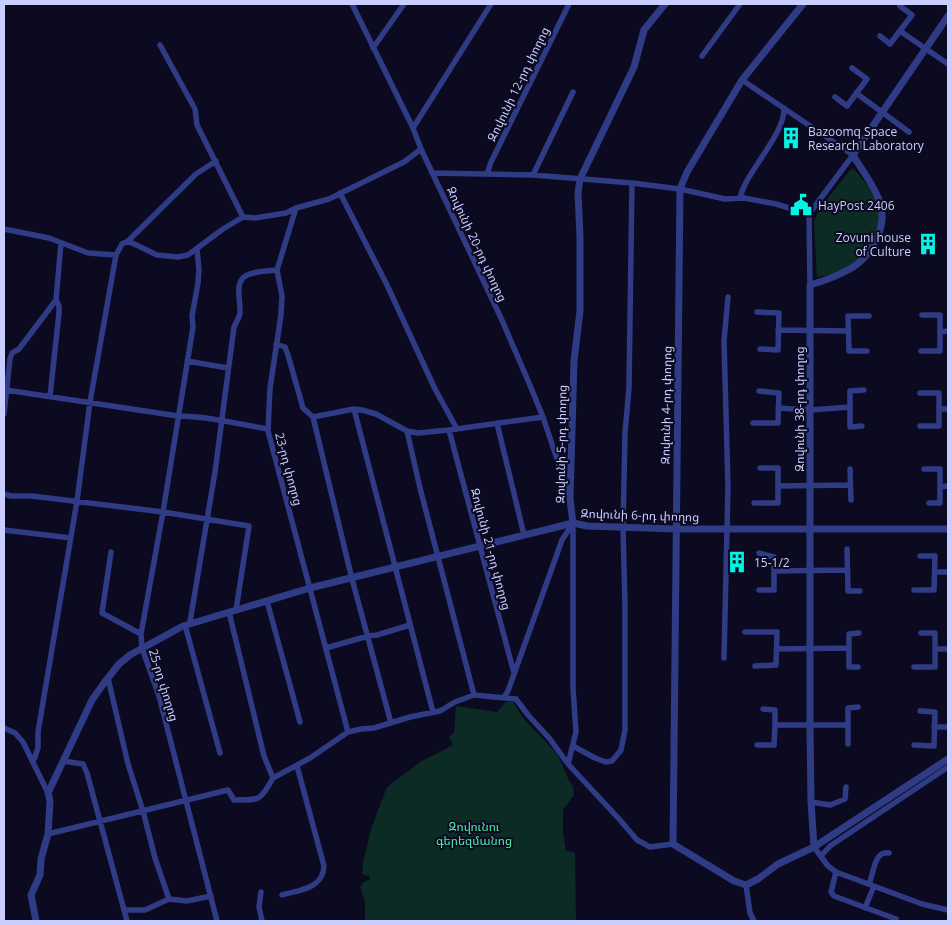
<svg xmlns="http://www.w3.org/2000/svg" width="952" height="925" font-family="'Open Sans','Noto Sans Armenian',sans-serif">
<style>
.green{fill:#0d2b25}
.lines{fill:none;stroke-linecap:round;stroke-linejoin:round}
.minor{stroke:#303b85;stroke-width:5.5}
.tertiary{stroke:#303b85;stroke-width:7}
.labels{text-anchor:middle;dominant-baseline:central;stroke-width:4;stroke-linejoin:round;paint-order:stroke}
.street-label{font-size:12px;fill:#cacdff;stroke:#0b0a21}
.poi-label{font-size:12px;fill:#cacdff;stroke:#0b0a21;text-anchor:start}
.park-label{font-size:12px;fill:#4aeba8;stroke:#0b0a21}
</style>
<rect width="100%" height="100%" fill="#0b0a21"/>
<path class="green" d="M853,168C863,180 876,194 879,210C882,233 865,257 847,268C838,274 827,275 817,277L814,222L818,211L850,170Z
M506,702H513L523,718L558,755L569,781L573,786L574,795L563,810V832L566,851L575,853L576,921H365V902L360,887L365,881L370,880V877L362,874L363,863L371,829L387,787L420,762L453,745L449,737L454,733L456,706L497,712Z"/>
<g class="lines">
<path class="minor" d="M352,4L413,128L421,149L501,318L529,383L543,417L569,495
M900,31L948,64
M880,36L890,44L912,15L900,6
M160,45L195,109L197,125L243,217
M373,48L404,4
M702,56L740,4
M742,80L853,155L809,214L810,285
M856,93L909,132
M835,97L847,106L867,79L852,68
M413,128L491,4
M432,173L533,175L632,183L680,189L725,199L744,198L776,204L809,214
M487,174L491,162L569,4
M533,175L573,92
M340,193L387,285L435,389L457,429
M740,198C746,171 785,135 784,108
M296,208L277,270L282,296L281,315L270,388L268,431L348,732
M4,229L49,238L88,253L116,255L90,402L77,501L38,732V748L33,762
M128,241L196,174L216,161
M197,250L199,269L198,283L192,316L193,327L163,512L141,634L142,648L159,696L217,921
M116,255L122,244L128,241L157,255L178,257L188,255L223,229L243,217L255,218L286,213L296,208L329,199L404,162L421,149
M757,312L779,313L778,350L760,349
M778,330L848,331
M940,332L948,331
M276,344L285,347L288,355L303,408L313,417L354,409L362,410L376,414L407,431L418,433L449,430L543,417
M867,351H849L848,316H869
M921,351H940V315H922
M187,361L228,368
M6,390L178,416C208,416 238,424 268,429
M50,396L59,313V306L56,300L61,243
M778,408L810,410L850,407
M354,409L433,712
M939,409H948
M4,414L10,359L12,353L19,349L56,300
M313,417L352,579L391,723
M497,423L524,535
M753,423H778L779,393L759,391
M862,426L850,427V391L864,390
M920,426H939V393H920
M449,430L514,673
M850,469L851,500
M924,469H940V503H929
M778,486L850,485
M940,487L948,486
M4,494L11,496H32L163,512L249,526L236,610
M754,503H778V468H760
M573,523V688L576,732L568,764L620,820L637,840L650,847L673,844
M4,530L71,538
M847,549L848,591H860
M111,552L102,613L141,634
M774,571L848,570
M935,572H948
M759,590H774V557L759,553
M914,590H934L935,556H920
M267,601L300,722
M190,622L215,472L234,327C236,322 239,319 240,313C241,303 235,286 243,278C249,271 268,271 277,270
M185,625L220,753
M745,632H777L776,665L755,666
M326,648L368,636L377,635L410,625
M777,649L849,648
M935,649H948
M724,658L728,487L724,341L728,297
M858,667H849V634L859,633
M914,667H935V633H921
M108,678L128,764L143,811L155,858L169,899
M474,695L516,699L528,715L550,739L568,764
M504,697L508,691L562,540L573,523
M763,709L775,710V725H848
M934,727H948
M4,728L15,733L23,742L48,793
M848,744V708L858,707
M757,745H774L775,725
M914,745L934,746L935,712L920,711
M573,746L595,758L606,762L612,761L621,750L625,730V605L623,528L625,433L629,388L632,183
M63,761L83,764L87,773L127,921
M273,778L310,758L348,732L361,729L374,728L410,717L440,711L455,702L474,695L420,488L407,431
M811,802L830,805L845,799L846,787
M48,834L228,790L234,800C260,800 260,801 273,778L264,756L229,612
M814,847L828,866L836,872L922,904L948,910
M821,856L830,846L948,767
M836,872L831,892L834,896L896,919
M869,884C874,873 874,850 889,853
M746,885L750,913L754,921
M261,892L259,907L262,921
M282,895C299,890 323,889 324,866L297,766
M865,908L874,886
M124,910H145L169,899L187,901L211,896"/>
<path class="tertiary" d="M803,4L742,80L687,172L680,189L673,844L734,881L746,885L758,879L778,864L814,847L948,759
M573,523L570,499L574,361L580,311V237L578,193L580,179L634,67L644,30L665,4
M814,847L811,802L810,726V285C824,281 837,276 850,269C871,257 888,227 880,203C876,188 861,169 853,155L948,16
M36,921L31,895L40,875L41,859L48,834L50,801L48,793L92,700L104,683L119,664L130,655L183,626L310,588L573,523L587,526L676,529H948"/>
</g>
<defs>
<g id="building-bare" transform="scale(1.725)"><path d="M-4-6H4V6H1V3H-1V6H-4ZM-2.5-4.3h1.7v1.8h-1.7ZM.8-4.3h1.7v1.8H.8ZM-2.5-1h1.7V.8h-1.7ZM.8-1h1.7V.8H.8Z" fill="#00f5e5" stroke="#0b0a21" stroke-width="2.5" paint-order="stroke"/></g>
<g id="civic-bare" transform="scale(1.725)"><path d="M-.6-6.5H3V-4.5H.6V-3L4-1V1h2V6H-6V1h2V-1L-.6-3ZM-1.2 2.5V6h2.4V2.5Z" fill="#00f5e5" stroke="#0b0a21" stroke-width="2.5" paint-order="stroke"/></g>
</defs>
<g fill-rule="evenodd">
<use href="#building-bare" x="791" y="138"/>
<use href="#civic-bare" x="801" y="205"/>
<use href="#building-bare" x="928" y="244"/>
<use href="#building-bare" x="737" y="562"/>
</g>
<g class="labels">
<g class="street-label">
<text transform="translate(518 84) rotate(-64)">Զովունի 12-րդ փողոց</text>
<text transform="translate(477 244) rotate(65)">Զովունի 20-րդ փողոց</text>
<text transform="translate(666 405) rotate(-89)">Զովունի 4-րդ փողոց</text>
<text transform="translate(799 409) rotate(-90)">Զովունի 38-րդ փողոց</text>
<text transform="translate(561 444) rotate(-89)">Զովունի 5-րդ փողոց</text>
<text transform="translate(289 469) rotate(75)">23-րդ փողոց</text>
<text transform="translate(640 515) rotate(2)">Զովունի 6-րդ փողոց</text>
<text transform="translate(491 549) rotate(75)">Զովունի 21-րդ փողոց</text>
<text transform="translate(164 685) rotate(73)">25-րդ փողոց</text>
</g>
<g class="poi-label">
<text x="808" y="131">Bazoomq Space<tspan x="808" dy="14">Research Laboratory</tspan></text>
<text x="818" y="205">HayPost 2406</text>
<text x="911" y="237" text-anchor="end">Zovuni house<tspan x="911" dy="14">of Culture</tspan></text>
<text x="754" y="562">15-1/2</text>
</g>
<g class="park-label">
<text x="474" y="826">Զովունու<tspan x="474" dy="14">գերեզմանոց</tspan></text>
</g>
</g>
<rect width="952" height="925" fill="none" stroke="#cacdff" stroke-width="10"/>
</svg>
